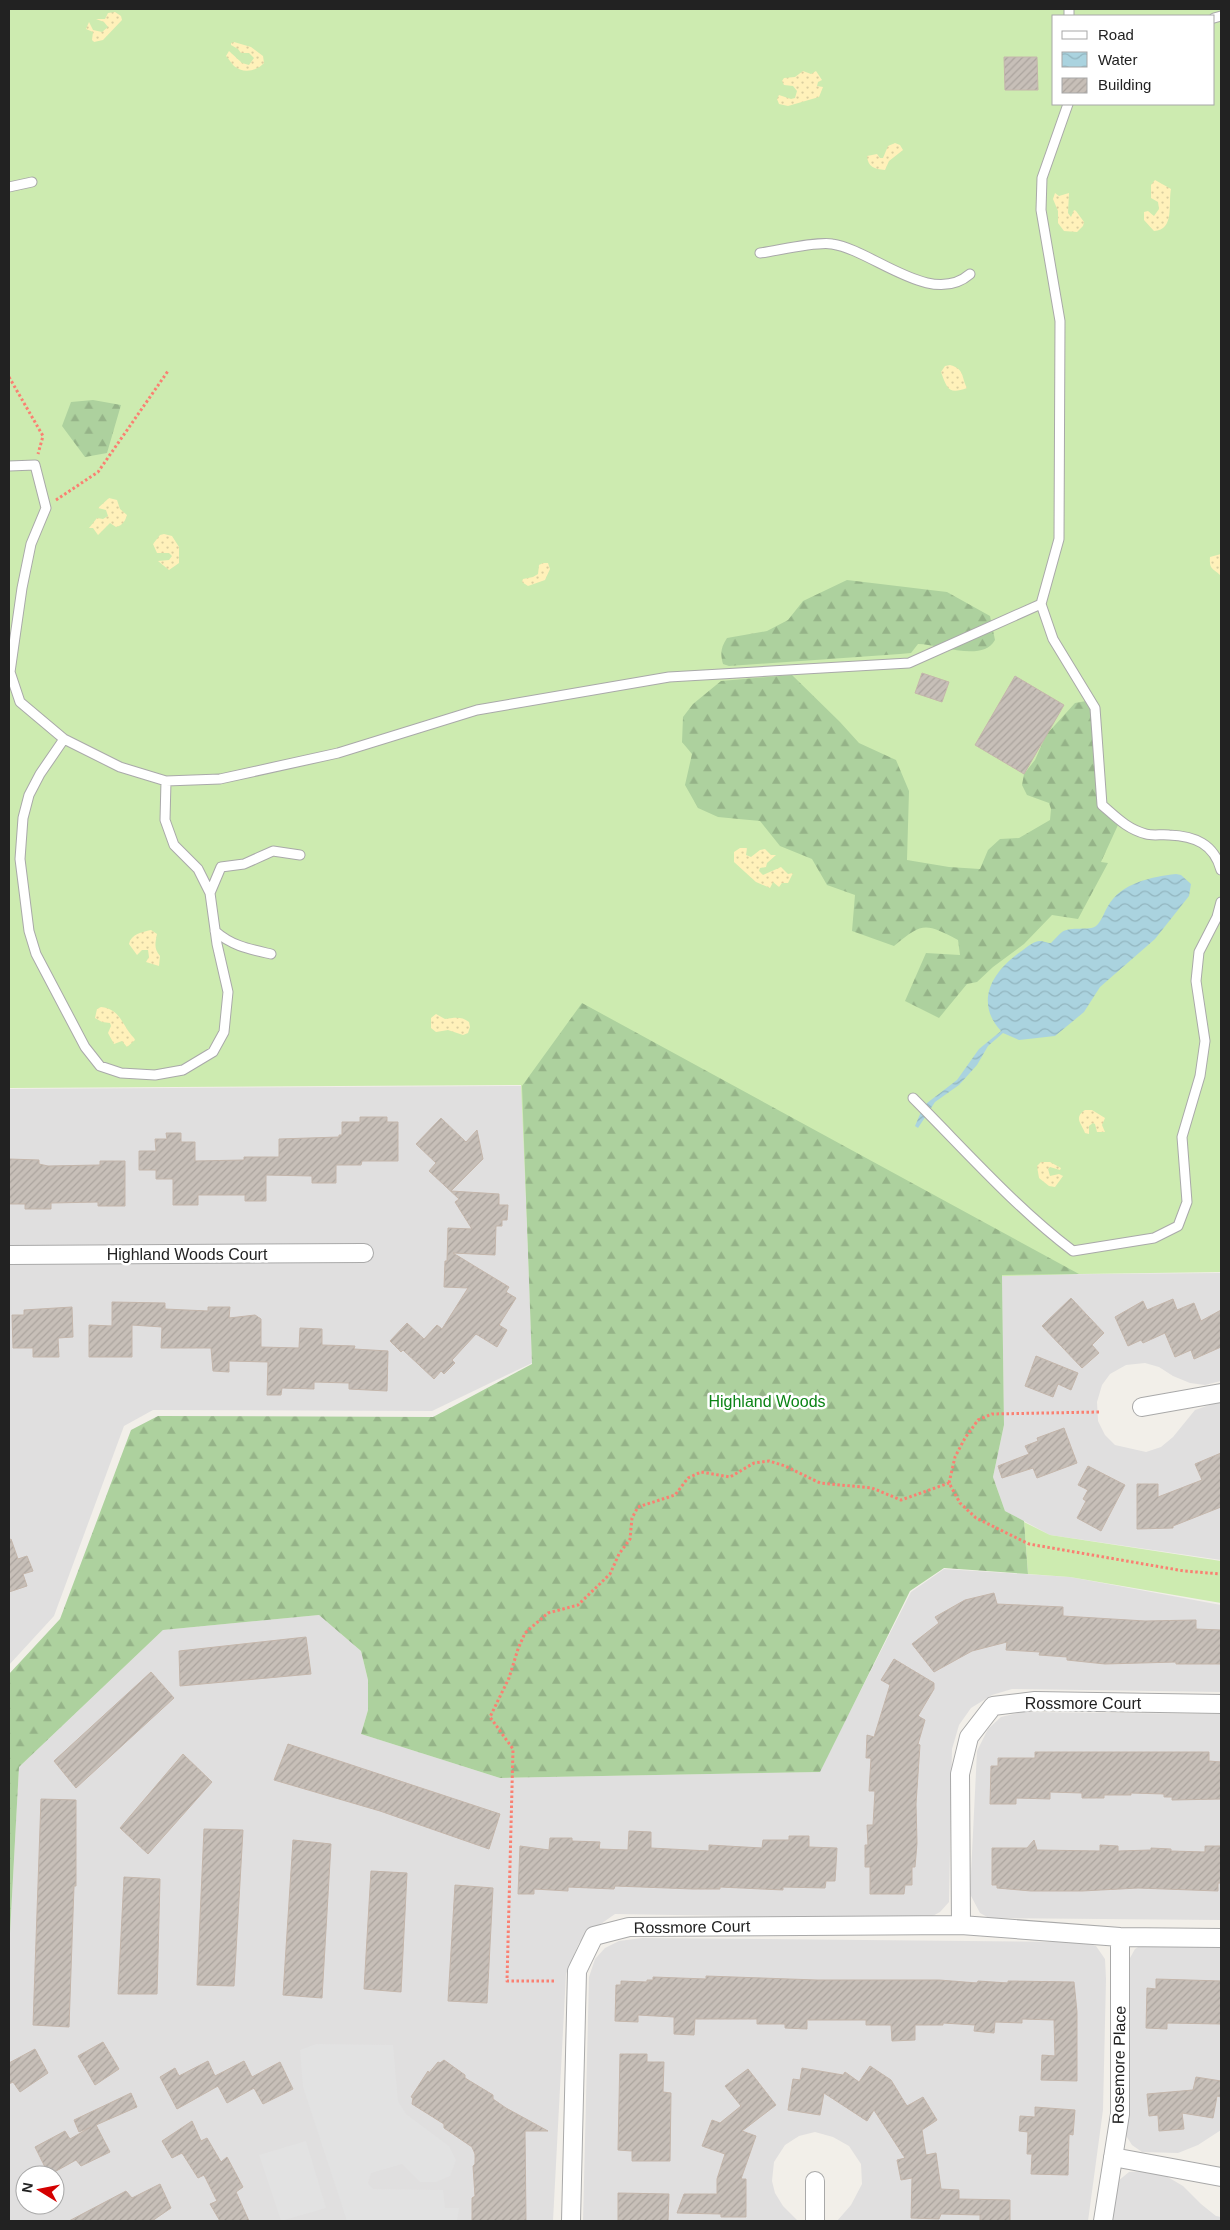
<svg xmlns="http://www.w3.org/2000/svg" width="1230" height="2230" font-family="Arial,sans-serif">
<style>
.residential{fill:#e0dfdf;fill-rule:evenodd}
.grass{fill:#cdebb0;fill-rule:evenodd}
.forest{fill:url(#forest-firs)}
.sand{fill:url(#sand-dots)}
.parking{fill:#e2e2e2}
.water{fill:url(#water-waves)}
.building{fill:url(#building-hatch);stroke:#c4b6ab}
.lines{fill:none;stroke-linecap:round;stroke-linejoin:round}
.lane-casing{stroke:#a9a9a9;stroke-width:11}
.street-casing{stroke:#a9a9a9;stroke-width:20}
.path{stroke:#fa8072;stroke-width:3;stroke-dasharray:2.5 2.5;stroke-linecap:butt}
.lane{stroke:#fff;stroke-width:9}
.street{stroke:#fff;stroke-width:18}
.labels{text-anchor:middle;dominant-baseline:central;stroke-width:5;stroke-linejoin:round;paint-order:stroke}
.street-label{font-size:16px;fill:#222;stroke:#fff}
.park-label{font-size:16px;fill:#0c8416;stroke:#fff}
</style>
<defs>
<pattern id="forest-firs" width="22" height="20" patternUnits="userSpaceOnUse" patternTransform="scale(1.25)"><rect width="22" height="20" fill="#add19e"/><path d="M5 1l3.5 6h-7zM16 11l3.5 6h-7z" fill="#95b388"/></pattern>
<pattern id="sand-dots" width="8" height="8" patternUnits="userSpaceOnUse" patternTransform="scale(1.25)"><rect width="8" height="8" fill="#fff1ba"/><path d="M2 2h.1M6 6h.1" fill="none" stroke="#dacea0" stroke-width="1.8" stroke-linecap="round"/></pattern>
<pattern id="water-waves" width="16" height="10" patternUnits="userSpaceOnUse" patternTransform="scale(1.25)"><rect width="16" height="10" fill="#aad3df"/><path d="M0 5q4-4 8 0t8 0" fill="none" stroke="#92b5bf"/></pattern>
<pattern id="building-hatch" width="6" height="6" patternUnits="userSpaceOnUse" patternTransform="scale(1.25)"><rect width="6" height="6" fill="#c7bfb8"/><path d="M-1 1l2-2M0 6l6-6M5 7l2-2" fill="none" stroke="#aba49e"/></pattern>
</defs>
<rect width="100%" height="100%" fill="#f2efe9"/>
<path class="residential" d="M522,1086L532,1363L432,1411L153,1410L124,1426L54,1616L9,1665V1089Z
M1221,1273V1381L1205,1385L1190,1383L1173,1376L1159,1367L1145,1363L1126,1365L1110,1374L1102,1385L1097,1402L1098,1421L1105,1435L1115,1445L1146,1452L1161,1447L1173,1437L1195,1410L1221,1401V1560L1050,1535L1005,1511L993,1477L1004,1425L1002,1275Z
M944,1569L1070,1577L1221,1605V1692L1012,1689L992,1695L971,1708L959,1725L952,1749L949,1902L940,1912L927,1919L615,1914L595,1928L579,1943L566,1974L553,2221H9V1952L19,1767L163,1630L319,1615L361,1651L368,1680V1710L361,1734L500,1778L819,1772L911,1592ZM25,2175H55V2205H25Z
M1022,1712L1221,1714V1920L989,1918L980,1913L970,1894L977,1751L988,1729L1001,1717Z
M642,1938L1081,1942L1096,1946L1105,1959L1106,1979L1103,2110L1088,2221H837L851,2205L862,2184L861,2164L849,2146L833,2137L815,2132L799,2136L785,2145L774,2162L772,2181L775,2193L783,2206L798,2221H583L589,1977L595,1959L605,1948L619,1941Z
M1143,1944H1221V2130L1198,2145L1178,2153L1142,2152L1132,2145L1125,2134L1130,1958L1135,1949Z
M1144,2171L1166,2176L1183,2186L1201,2204L1216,2216L1221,2217V2221H1111L1118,2181L1129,2172Z"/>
<path class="grass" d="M9,9H1221V1272L1079,1274L530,1289L521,1085L9,1088ZM1054,16H1214V104H1054Z
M1024,1522L1050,1535L1221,1561V1603L1070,1577L1028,1574Z"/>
<path class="forest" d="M93,400L121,405L107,453L85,457L62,426L71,402Z
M847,580L947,592L990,616L995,640C982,663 940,644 918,644L911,653L900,654L729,666L723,664C720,653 721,647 727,638L767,631L788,620L803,601Z
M792,675L840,722L859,743L896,760L909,791L907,860L949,867L980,869L988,850L1000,839L1019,838L1050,820L1051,809L1049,803L1027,795L1022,785L1024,774L1035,760L1046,735L1075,703L1086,701L1091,708L1098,805L1118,825L1101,862L1108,863L1078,919L1052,915L1024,944L993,967L977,982L967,984L939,1018L905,1001L926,953L960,955L958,940C925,923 923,922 894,946L852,931L855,895L827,885L812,859L780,846L760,821L718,817L698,808L685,785L692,754L682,742L683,717L693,704L721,681Z
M582,1003L1079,1274L1002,1275L1004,1425L993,1477L1005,1511L1024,1521L1028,1574L944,1568L910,1591L820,1772L500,1778L361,1734L368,1710V1680L361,1651L319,1615L163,1630L19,1767L9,1952V1674L60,1619L131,1430L158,1416L433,1417L532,1364L522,1086Z"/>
<path class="sand" d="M115,12L121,16L122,20L103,40L94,42L92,40L93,32L86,29L89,22L93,30L102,32L108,27L104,22L96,19H105L108,13Z
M234,42L251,47L263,56L264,63C257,71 243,74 234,66C231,63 229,59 226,56L229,51L242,63L249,65L254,58L249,53H241L238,49L231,45V43Z
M803,71L811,74L816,71L822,80L818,82L817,86L823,87L819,97L788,106L779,104L777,99L779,95L791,99L795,98L797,91L793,86L784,85L782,81L784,78L795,77Z
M895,143L900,145L903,150L889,161L885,170C874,169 868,167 867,156L877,154L880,158H883L888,146Z
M1155,180L1171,189C1168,203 1175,230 1154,231L1144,220V212L1148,211L1154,216L1159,209L1158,202L1151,198V185Z
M1055,193L1059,196L1069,193L1068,213L1071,217L1074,210L1076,211L1084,222L1083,226L1077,232L1064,231L1058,223V211L1053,199Z
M950,365C965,369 961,377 967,388C948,395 947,388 941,372L945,366Z
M109,498L117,500L120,509L127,515C125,521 123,525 116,527L110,523L98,535L93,528H89L97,518L103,519L108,516L106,510L98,508Z
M164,534L172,536L179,547V563L169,570L158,561L169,560L172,556L169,553H157L153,544L160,535Z
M1221,554V576C1214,568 1209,571 1210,557Z
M543,563H548L550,569L545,580L528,586L522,582L523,579L533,577L538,574L539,565Z
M740,848H747L746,855L751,857L760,850L765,849L771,855H776L767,863L766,867L760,868L759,871L763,875L781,867L788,874L793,873L788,883H782L779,887L773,882L770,888L756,882L734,862V852Z
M151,930L157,934C155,944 154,949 160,956L159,966L146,962L149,957L148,950H142L137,955L129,944C131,934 142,932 151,930Z
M101,1007C121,1009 122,1026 134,1038L135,1040L127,1047L122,1041L114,1044L108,1033L111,1026L110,1023L102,1022L95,1018L97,1009Z
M436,1014L445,1019C454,1018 461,1016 469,1022L470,1027L468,1033L463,1035L448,1030L436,1032L431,1028V1018Z
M1085,1110H1092L1105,1118L1102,1125L1105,1132H1097L1095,1124L1093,1123L1089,1126V1134L1085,1133C1082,1124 1073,1118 1085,1110Z
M1041,1162H1050L1061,1168L1060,1170L1050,1167L1048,1169L1050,1176L1059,1174L1063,1176L1055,1187L1049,1186L1039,1178L1037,1166Z"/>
<path class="parking" d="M316,2044L393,2045L398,2101L406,2114L449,2146L456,2160L450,2176L436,2182H420L402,2164L371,2173L368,2183L373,2189L443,2190L445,2208H459L457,2221H347L303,2087L300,2050Z
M306,2141L326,2208L281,2221L259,2155Z"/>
<path class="water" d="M1176,874L1181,875L1191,884L1189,896L1155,939L1100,987L1084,1012L1055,1036L1019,1040L1003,1033L988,1046L977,1065L959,1085L935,1102L918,1128L915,1126L921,1112L927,1103L957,1080L979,1049L1001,1031C973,1001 994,969 1023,950C1027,947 1034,941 1040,941C1044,941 1046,943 1051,943C1055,939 1058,935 1062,932C1070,926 1090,931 1096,926C1102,921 1104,912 1108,906C1121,883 1151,877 1176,874Z"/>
<path class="building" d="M1004,57H1037L1038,90H1005Z
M922,673L949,682L942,702L915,693Z
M1015,676L1064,705L1024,774L975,745Z
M360,1117H387V1122H398V1161H362L361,1165H336V1183H312V1176L266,1175V1201H245V1195H198V1205H173V1179H156V1170H139V1151H156L155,1139H167L166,1133H181V1142H195V1161L244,1160V1157H279V1139L339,1137V1135H342V1122H360Z
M441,1118L466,1142L477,1130L483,1159L451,1191L499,1194V1205H508L507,1220H502V1226H496L495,1255L453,1253L509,1287L506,1292L516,1298L499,1325L507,1330L497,1347L476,1334L452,1360L455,1363L444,1374L441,1371L434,1379L403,1350L401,1352L390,1341L407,1323L424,1339L437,1325L442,1329L468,1288L444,1287L445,1261H447L448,1228L472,1229L455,1202L459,1199L429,1171L436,1163L416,1144Z
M9,1159L39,1160V1164L48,1166L100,1165V1161H125V1206H98V1202L51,1203V1209H25V1204H9Z
M1071,1298L1104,1333L1092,1345L1099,1353L1082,1368L1042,1326Z
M1173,1299L1177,1310L1194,1303L1201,1321L1221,1310V1347L1194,1359L1191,1350L1175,1357L1165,1333L1143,1343L1141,1340L1128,1346L1115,1317L1143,1301L1147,1310Z
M112,1302L165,1303V1309L208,1311V1307H230L229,1318L255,1315L261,1319V1347L299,1348L300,1328L322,1329V1345L355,1346L354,1349L388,1351L387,1391L349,1389V1383L314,1382V1389L282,1388L281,1395H267L268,1362L229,1361V1372L213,1371L211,1348H161L162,1327L132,1325V1357H89V1325L112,1326Z
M72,1307L73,1337L58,1338L59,1357H33V1348H13L12,1315H24V1310Z
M1036,1356L1078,1373L1071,1390L1058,1384L1053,1397L1025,1386Z
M1064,1428L1077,1463L1037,1478L1033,1468L1002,1478L998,1466L1029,1454L1025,1446L1038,1441L1037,1438Z
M1221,1453V1507L1173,1526V1528L1137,1529V1484H1158V1497L1202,1480L1195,1464Z
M1088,1466L1125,1485L1101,1531L1077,1518L1086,1501L1083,1499L1088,1490L1078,1485Z
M11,1539L18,1559L27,1556L33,1571L23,1574L27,1586L9,1592V1540Z
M994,1593L997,1604L1063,1607V1616L1145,1621L1196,1620V1629L1221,1630V1664H1176V1662L1105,1664L1067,1660V1657L1039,1655L1040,1652L1006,1650L1007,1642L972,1651L934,1672L912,1644L939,1623L935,1617L965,1600Z
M306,1637L311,1674L180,1686L179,1651Z
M894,1659L934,1683V1689L918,1716L925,1720L918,1744L920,1745L916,1804L917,1843L915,1867H912V1885H905L904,1894H870V1867H865V1845H868L867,1825H873L875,1791H869L871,1758H866L867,1735L874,1737L890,1685L881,1680Z
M151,1672L174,1698L76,1788L54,1761Z
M288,1744L500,1814L489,1849L380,1811L274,1780Z
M1035,1752H1209V1761L1221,1762V1799L1172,1800V1797H1164V1794L1131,1793V1795H1104V1798H1082V1793L1050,1792V1799L1016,1798V1804H990L991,1766H998V1758H1035Z
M183,1754L212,1782L148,1854L120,1828Z
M41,1799L76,1800V1886H74L69,2027L33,2025Z
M204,1829L243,1830L234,1986L197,1985Z
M629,1831L651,1832V1848L709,1851V1845L762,1848L763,1840H789V1836H809V1847L837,1848L835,1881H826L825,1888L783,1887V1890L720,1887V1889H693L615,1886L614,1889L568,1887V1891L534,1889V1894H518L520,1846L549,1850L550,1838H572V1841L600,1842L599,1849L628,1850Z
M293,1840L331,1844L322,1998L283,1995Z
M1034,1840L1037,1850L1100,1851V1845L1118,1846V1851L1151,1850V1848L1171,1849V1851L1205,1852V1846H1221V1883H1218V1891L1138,1888L1082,1891H1031L997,1888V1885H992V1848H1027Z
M371,1871L407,1873L401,1992L364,1989Z
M124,1877L160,1879L157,1994H118Z
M455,1885L493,1888L487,2003L448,2001Z
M706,1976L817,1980H939L977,1983L978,1981L1008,1983V1981L1074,1982L1077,2012V2081L1041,2080L1042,2055L1055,2056L1054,2020L1022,2019V2023L995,2022L994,2033L974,2031L975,2025L943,2023V2025H915V2040L892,2041L891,2025H866V2020H807V2029L785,2028V2024H757V2019H695L694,2035L674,2034V2017L638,2015V2022L615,2021L616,1985H621V1981L647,1982V1980H653V1977L706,1979Z
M1156,1979L1221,1981V2024L1167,2023V2029L1146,2028L1147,1988L1156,1989Z
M103,2042L119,2069L95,2085L78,2056Z
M35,2049L48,2073L20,2092L13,2082L9,2084V2063Z
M620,2054H647V2062H664L663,2092L671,2093L670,2161H632V2151L618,2150Z
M444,2060L465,2075V2078L493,2095V2099L506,2108L548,2131H525L526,2221H472V2198L475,2196L473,2166L475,2164V2154L472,2147L444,2128V2124L412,2104L413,2098L411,2097L428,2071L429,2073L438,2062L440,2063Z
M208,2061L215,2076L244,2061L252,2077L280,2062L293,2089L263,2104L254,2088L227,2103L218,2086L177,2109L160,2077L175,2068L179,2076Z
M870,2066L891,2080L907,2106L923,2097L937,2120L922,2130L926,2155L936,2153L941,2189L959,2190V2199L1010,2200V2221H980V2215L941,2214L939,2219L911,2218L912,2178L901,2180L897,2160L905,2158L874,2110L867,2121L824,2093L820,2115L788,2110L793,2079L800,2080L802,2068L843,2075L845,2072L859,2082Z
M748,2069L776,2105L742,2131L756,2136L741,2179H746V2217H721V2214L677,2213L684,2194H717V2179L725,2154L702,2146L712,2120L720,2123L741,2106L725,2086Z
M1196,2077L1221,2081V2097L1217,2096L1213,2118L1182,2113L1184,2129L1159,2131L1158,2115L1149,2116L1147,2094L1193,2090Z
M131,2093L137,2107L96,2125L110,2152L81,2166L76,2160L49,2175L35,2147L65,2131L70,2139L91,2127L79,2132L74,2120Z
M1035,2107L1075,2110L1073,2135L1069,2134L1068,2175L1031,2174L1032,2154H1027L1028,2132L1019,2131L1020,2116L1035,2117Z
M192,2121L201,2141L207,2138L221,2162L227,2157L243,2187L236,2192L249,2221H220L210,2204L217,2201L204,2175L198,2178L182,2153L172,2158L162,2141Z
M160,2184L171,2208L152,2221H69L126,2191L132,2198Z
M618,2193L669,2194L668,2221H618Z"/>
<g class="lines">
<g class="lane-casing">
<path id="lane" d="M1069,9V16
M1214,18L1221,16
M1068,104L1042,178L1041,210L1060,321L1059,539L1041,604L1053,639L1095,708L1102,805C1116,817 1127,829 1146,834C1153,836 1162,834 1169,835C1195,836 1214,844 1221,870
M9,187L32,182
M760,253C776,251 817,241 832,244C873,250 931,308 970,274
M9,466L35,465L46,508L31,544L22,588L10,672L20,702L64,739L120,767L166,781L220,779L338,753L477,710L669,677L909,663L1041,604
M64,739L40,774L29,795L23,818L20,859L29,931L36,954L85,1047L100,1066L121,1073L155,1075L183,1070L213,1052L224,1032L228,992L217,944L210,893L221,867L244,864L273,851L300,855
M166,781L165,820L174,845L198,869L210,893
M215,931C232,946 249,949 271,954
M913,1098C965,1150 1015,1207 1073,1251L1154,1238L1178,1226L1187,1202L1182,1137L1200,1076L1205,1041L1196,981L1199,952L1217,917L1221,902"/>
</g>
<g class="street-casing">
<path id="street" d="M9,1255L364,1253
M1142,1407L1221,1393
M961,1925L960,1774L969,1737L993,1706L1035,1701L1221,1704
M1113,2157L1221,2177
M815,2181V2221
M571,2221L577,1971L594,1936L629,1927L961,1925L1120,1937L1221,1938
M1103,2221L1120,2114V1937"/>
</g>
<path class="path" d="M9,377L43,436L38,454
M56,500L98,472L168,371
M1099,1412L992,1414L978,1420L965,1438L955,1457L949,1483L960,1503L976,1518L1029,1544L1184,1571L1221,1574
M554,1981H507L513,1749L490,1717L509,1678L518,1649L525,1633L548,1613L578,1605L610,1574L619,1554L630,1539L632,1518L638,1507L675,1495L688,1478L701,1472L730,1477L754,1463L769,1461L785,1466L820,1483L872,1488L901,1500L949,1483"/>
<use href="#lane" class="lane"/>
<use href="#street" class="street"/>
</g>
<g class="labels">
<g class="street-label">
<text x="187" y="1254">Highland Woods Court</text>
<text x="1083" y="1703">Rossmore Court</text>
<text transform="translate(692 1927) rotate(-1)">Rossmore Court</text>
<text transform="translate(1119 2065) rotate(-89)">Rosemore Place</text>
</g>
<g class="park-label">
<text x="767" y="1401">Highland Woods</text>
</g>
</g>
<rect width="1230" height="2230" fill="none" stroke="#222222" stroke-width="20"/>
<rect x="1052" y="15" width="162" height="90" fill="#ffffff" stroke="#a7a7a7"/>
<rect x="1062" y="31" width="25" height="8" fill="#ffffff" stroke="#a7a7a7"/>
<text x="1098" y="40" font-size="15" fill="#222222">Road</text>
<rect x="1062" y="52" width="25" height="15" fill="url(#water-waves)" stroke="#a7a7a7"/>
<text x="1098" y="65" font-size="15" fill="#222222">Water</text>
<rect x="1062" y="78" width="25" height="15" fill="url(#building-hatch)" stroke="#a7a7a7"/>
<text x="1098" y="90" font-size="15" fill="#222222">Building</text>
<g transform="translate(40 2190) rotate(280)"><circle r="24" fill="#ffffff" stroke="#a7a7a7"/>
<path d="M0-4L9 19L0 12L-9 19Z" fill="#d40000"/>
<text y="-8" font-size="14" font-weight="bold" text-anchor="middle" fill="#222222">N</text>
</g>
</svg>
